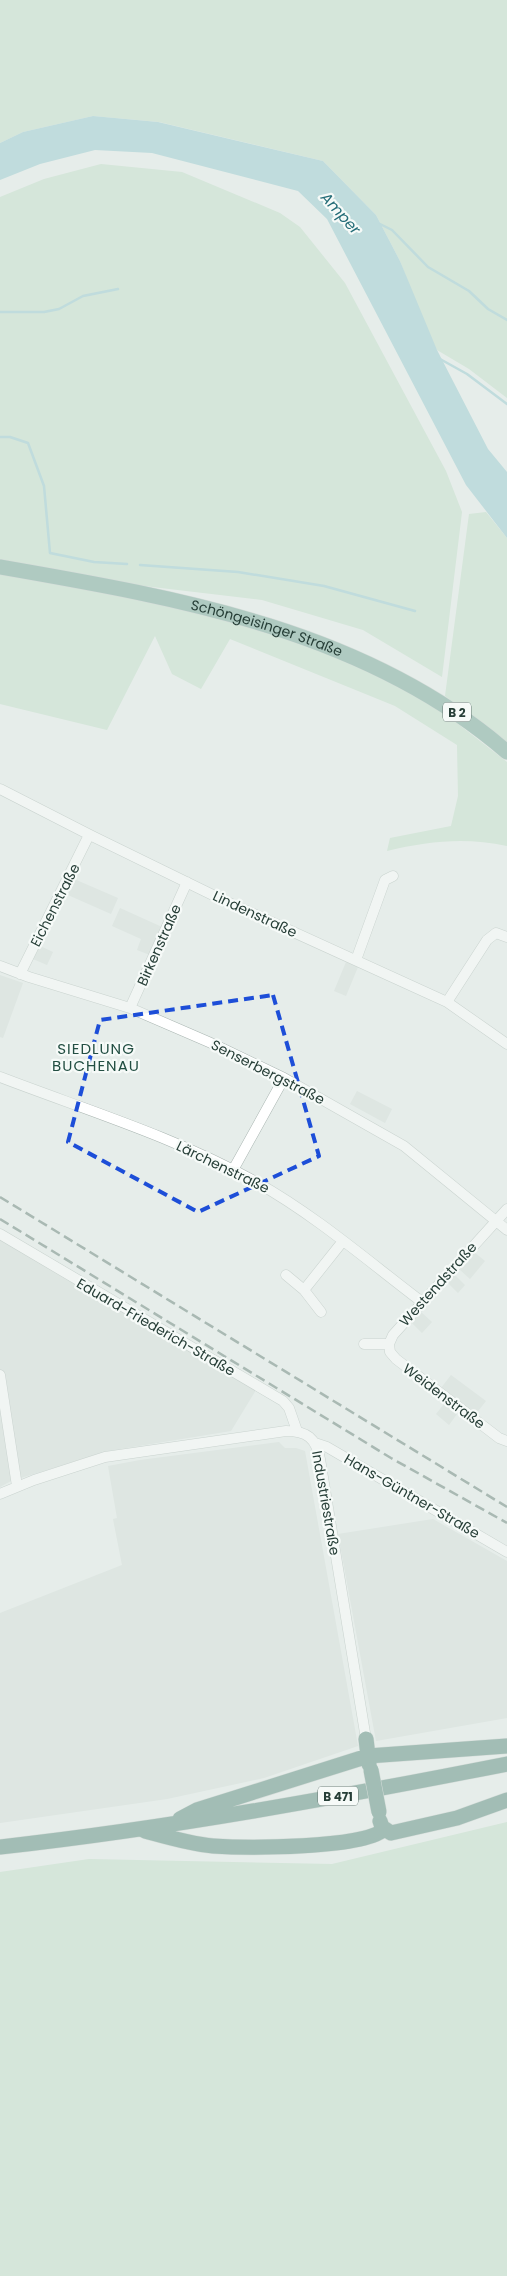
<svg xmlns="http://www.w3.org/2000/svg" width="507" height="2276" font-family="Poppins,sans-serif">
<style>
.built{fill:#d4ddd9}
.green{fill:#c0ddc7}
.water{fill:#92c7ce}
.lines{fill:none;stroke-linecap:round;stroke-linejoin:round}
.stream{stroke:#92c7ce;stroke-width:2.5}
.minor-casing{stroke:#a9b5b1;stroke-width:11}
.primary-casing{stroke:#c2c9c7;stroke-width:16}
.trunk-casing{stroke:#c2c9c7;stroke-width:16}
.minor{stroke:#fff;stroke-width:10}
.primary{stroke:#6da091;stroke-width:15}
.trunk{stroke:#508476;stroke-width:15}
.rail{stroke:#607a72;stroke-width:2.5;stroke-dasharray:10 5;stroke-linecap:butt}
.trunk-bridge-casing{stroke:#c2c9c7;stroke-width:16;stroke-linecap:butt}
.trunk-bridge{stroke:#508476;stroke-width:15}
.marked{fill:none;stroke:#1d4ed8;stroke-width:4;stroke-dasharray:10 6;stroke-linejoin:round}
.labels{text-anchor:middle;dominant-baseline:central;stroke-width:4.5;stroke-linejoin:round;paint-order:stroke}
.shield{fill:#f6faf8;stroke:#647671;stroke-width:1}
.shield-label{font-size:12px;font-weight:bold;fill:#263e37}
.street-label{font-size:14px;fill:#263e37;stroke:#f6faf8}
.water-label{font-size:15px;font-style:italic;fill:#236c77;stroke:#f6faf8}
.neighbourhood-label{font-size:15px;letter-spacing:1px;fill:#234f43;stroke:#f6faf8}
</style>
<rect width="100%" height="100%" fill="#e6edea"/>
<path class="built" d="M74,879L118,898L111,914L68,895Z
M120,908L162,927L150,955L137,950L141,939L112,926Z
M40,946L53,952L47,965L33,959Z
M346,962L358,967L346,996L334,991Z
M0,975L23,983L3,1038L0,1037Z
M357,1091L392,1109L385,1123L350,1104Z
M0,1229L259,1385L231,1431L108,1451L11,1481L0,1487Z
M474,1252L485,1261L470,1279L459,1269Z
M454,1274L465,1285L458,1293L447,1282Z
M421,1312L432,1322L422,1333L411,1322Z
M451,1375L486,1401L475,1415L441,1388Z
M444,1404L457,1414L449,1425L436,1414Z
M279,1442L285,1448H296L305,1451L358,1746L264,1778L167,1799L0,1823V1613L122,1565L113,1519L117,1518L108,1466L140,1460Z
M433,1519L507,1561V1718L376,1741L338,1534Z"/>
<path class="green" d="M0,0H507V398L469,369L437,350L427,332L400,261L376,215L323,161L159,122L93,116L23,132L0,143Z
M101,164L182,172L280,213L300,227L345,283L446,471L462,512L442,677L363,630L262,600L127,584L0,562V197L44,179Z
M486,512L507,538V743L445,696L469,514Z
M0,573L121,594L177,608L254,628L352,662L435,706L507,762V846C466,837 428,841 387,851L390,838L451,826L458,796L457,745L395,706L230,639L201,689L172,674L155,636L107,730L0,704Z
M507,1822V2276H0V1872L89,1859L332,1864Z"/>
<path class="water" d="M93,116L158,122L323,161L376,215L400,261L437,350L488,449L507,472V538L466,485L327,219L298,191L152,153L95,150L40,164L0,180V143L23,132Z"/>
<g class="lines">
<path class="stream" d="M380,224L392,230L428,267L469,291L488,309L507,320
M0,312H44L59,309L83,296L118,289
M440,359L467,374L507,404
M0,437H10L28,443L44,486L50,553L94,562L127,564
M140,565L238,572L324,586L415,611"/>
<g class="minor-casing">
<path id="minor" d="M0,789L92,836L223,900L447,1002L507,1044
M356,960L385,880L393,876
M0,966L29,977L130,1008L211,1043L284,1078L404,1146L507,1230
M20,974L89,835
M447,1002L487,940L496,933L507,937
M130,1008L187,882
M0,1077C86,1110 175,1137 256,1182C315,1215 368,1261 422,1302
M233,1170L284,1078
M0,1234L283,1401L289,1408L297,1431
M286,1275L304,1290
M321,1312L304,1290L343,1241
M364,1344H389
M389,1344L393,1335L507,1209
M389,1344L390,1352L396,1359L499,1438L507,1441
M0,1375L17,1486
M315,1443L327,1447L507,1552
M0,1494L34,1480L105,1457L286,1431C307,1431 316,1438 320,1459L366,1739"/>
</g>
<g class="primary-casing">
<g id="primary">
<path id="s1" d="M0,567C178,598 366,630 507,752"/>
</g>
</g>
<g class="trunk-casing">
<path id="trunk" d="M366,1739L369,1764
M180,1819L197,1810L368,1756L507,1746
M380,1821L382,1827L391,1833L457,1818L507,1800
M145,1831C167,1837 190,1844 213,1846C243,1848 366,1849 384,1829
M0,1847C171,1828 339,1797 507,1764"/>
</g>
<use href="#minor" class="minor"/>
<use href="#primary" class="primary"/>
<use href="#trunk" class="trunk"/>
<path class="rail" d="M0,1197L507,1507
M0,1219L391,1458L507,1523"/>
<g class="trunk-bridge-casing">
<path id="trunk-bridge" d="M371,1770L379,1812"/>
</g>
<use href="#trunk-bridge" class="trunk-bridge"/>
</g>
<path d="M0 0H507V2276H0ZM273,995L319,1156L198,1212L68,1142L100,1020Z" fill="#e6edea" fill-opacity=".55" fill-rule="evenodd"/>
<path class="marked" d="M273,995L319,1156L198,1212L68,1142L100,1020Z"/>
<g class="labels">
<g class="shield">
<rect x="443" y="702.5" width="28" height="19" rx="4"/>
<rect x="318" y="1786.5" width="40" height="19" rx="4"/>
</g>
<g class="shield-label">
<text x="457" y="712">B 2</text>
<text x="338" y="1796">B 471</text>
</g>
<g class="street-label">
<text stroke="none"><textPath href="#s1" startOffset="274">Schöngeisinger Straße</textPath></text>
<text transform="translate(55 905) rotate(-63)">Eichenstraße</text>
<text transform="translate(255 914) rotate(25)">Lindenstraße</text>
<text transform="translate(159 945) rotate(-66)">Birkenstraße</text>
<text transform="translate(268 1072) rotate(27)">Senserbergstraße</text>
<text transform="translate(223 1167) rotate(26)">Lärchenstraße</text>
<text transform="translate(438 1284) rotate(-48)">Westendstraße</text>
<text transform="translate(156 1327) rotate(30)">Eduard-Friederich-Straße</text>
<text transform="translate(444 1396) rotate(37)">Weidenstraße</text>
<text transform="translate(412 1496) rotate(30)">Hans-Güntner-Straße</text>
<text transform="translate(326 1503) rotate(80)">Industriestraße</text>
</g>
<g class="water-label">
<text transform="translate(341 213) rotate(48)">Amper</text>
</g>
<g class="neighbourhood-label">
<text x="96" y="1048">SIEDLUNG<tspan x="96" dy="17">BUCHENAU</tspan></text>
</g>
</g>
</svg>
